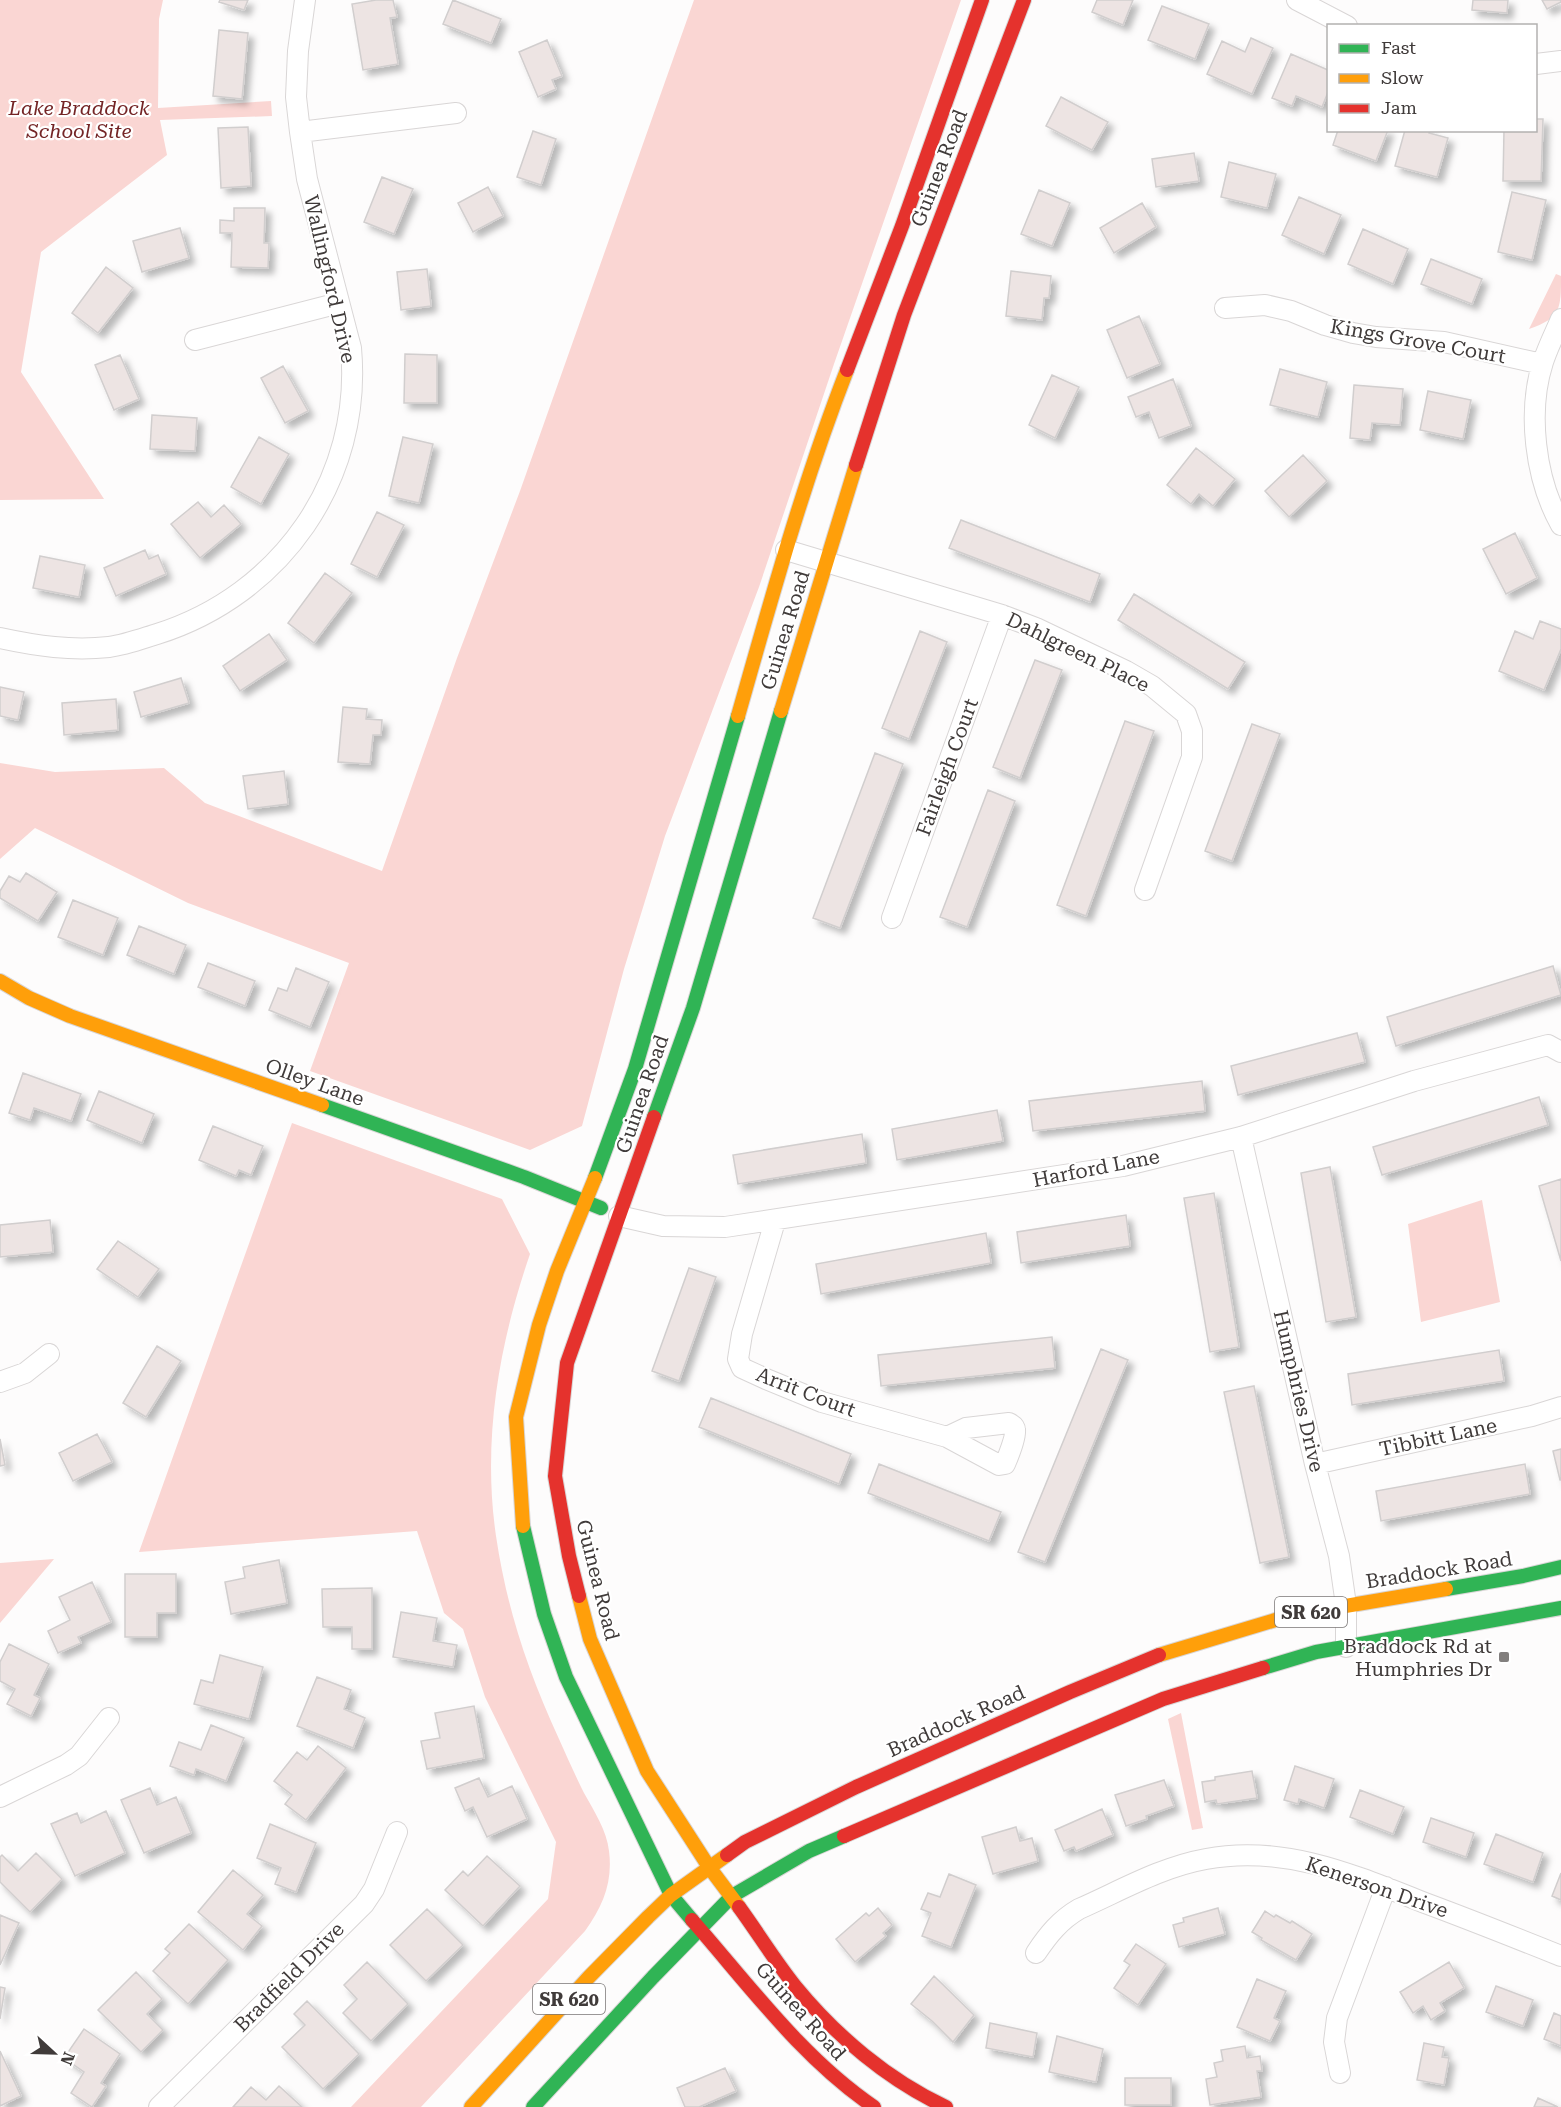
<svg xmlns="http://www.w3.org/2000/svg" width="1561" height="2107" font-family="'Roboto Serif',serif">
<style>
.green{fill:#fad6d3}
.building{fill:#ede4e3;stroke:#d1cece;stroke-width:1.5;filter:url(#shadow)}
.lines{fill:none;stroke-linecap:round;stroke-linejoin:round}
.street-casing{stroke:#d9d6d6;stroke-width:22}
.fast-casing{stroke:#d9d6d6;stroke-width:16}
.slow-casing{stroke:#d9d6d6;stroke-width:16}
.jam-casing{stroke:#d9d6d6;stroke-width:16}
.street{stroke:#fff;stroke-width:20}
.fast{stroke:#30b455;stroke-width:14}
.slow{stroke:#ff9f0a;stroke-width:14}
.jam{stroke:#e5322d;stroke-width:14}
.poi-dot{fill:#827f7e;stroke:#fff;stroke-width:2}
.labels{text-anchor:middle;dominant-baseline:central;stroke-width:4.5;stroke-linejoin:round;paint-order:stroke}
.shield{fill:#fff;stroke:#797675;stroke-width:1.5}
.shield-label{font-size:18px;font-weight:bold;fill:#403b3a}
.park-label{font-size:20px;font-style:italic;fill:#742526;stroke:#fff}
.street-label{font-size:20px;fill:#403b3a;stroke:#fff}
.poi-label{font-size:20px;fill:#403b3a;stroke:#fff;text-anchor:end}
</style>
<defs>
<filter id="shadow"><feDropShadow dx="5.5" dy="5.5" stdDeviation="3" flood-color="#0004"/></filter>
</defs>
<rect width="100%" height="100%" fill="#fdfcfc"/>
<path class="green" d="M0,0H163L159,19L158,108L271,101L272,116L160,120L167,155L41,252L21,372L104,499L0,500Z
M694,0H961L834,364L759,587L665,836L624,969L582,1126L530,1150L310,1071L349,963L188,903L35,828L0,859V763L55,772L164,768L205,803L382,871L457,658L520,491Z
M1556,274L1561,276C1561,309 1561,318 1529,329Z
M292,1123L502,1199L530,1254C499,1344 482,1440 496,1536C507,1610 528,1671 559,1739C567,1757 575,1775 584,1793C594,1811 607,1831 609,1851C613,1882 603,1906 585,1931L421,2107H351L548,1899L556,1842L485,1697L463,1629L444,1613L417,1531L139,1552Z
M1482,1200L1500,1302L1421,1322L1408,1224Z
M54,1559L6,1616L0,1623V1563Z
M1181,1713L1203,1828L1192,1830L1168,1719Z"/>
<path class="building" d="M220,0H248L244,10L219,2Z
M376,0H393L397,17L390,18L398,64L363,70L352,4Z
M453,0L501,19L491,43L443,24Z
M1097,0H1133L1123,25L1092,12Z
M1473,0H1508L1507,13L1472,10Z
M1542,0H1561V2L1547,9Z
M1162,6L1209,24L1195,59L1148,40Z
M219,30L248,33L242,99L213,96Z
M1251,38L1273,48L1252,94L1207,74L1222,41L1245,52Z
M547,40L562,76L552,80L556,89L538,97L519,52Z
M1291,54L1328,70V92L1322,107L1296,96L1292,106L1272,98Z
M1061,97L1108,122L1092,150L1046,126Z
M1536,119H1543L1541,181H1503L1504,130H1536Z
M248,127L251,186L221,188L218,128Z
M1338,130H1388L1376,161L1333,145Z
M1405,130H1430L1429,133L1448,138L1437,177L1395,166Z
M533,131L556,139L541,185L517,177Z
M1194,153L1199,181L1156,187L1152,159Z
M1229,162L1276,174L1267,208L1221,197Z
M382,177L413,189L394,234L364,222Z
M488,187L503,216L473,232L458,203Z
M1039,190L1070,203L1052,246L1021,234Z
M1512,192L1546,200L1532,260L1498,252Z
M1299,197L1341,215L1324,254L1282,235Z
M1142,203L1156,227L1114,253L1100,228Z
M234,208H265L264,243H269L268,268L231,267L232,233H220V220L234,221Z
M180,228L189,258L142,272L133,241Z
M1363,229L1408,249L1393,284L1348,264Z
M1431,259L1482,279L1472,304L1421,284Z
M106,267L133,288L98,333L72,313Z
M427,269L431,306L401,310L397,272Z
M1011,271L1051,276L1049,298H1044L1042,320L1006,316Z
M1139,316L1160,364L1127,378L1107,330Z
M405,354L437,355V403H404Z
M120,355L139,399L114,410L95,365Z
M283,366L308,411L285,423L261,378Z
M1280,369L1327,382L1318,417L1270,405Z
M1052,375L1079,387L1055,438L1029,425Z
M1173,379L1191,426L1159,438L1149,412L1136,417L1128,397Z
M1354,385L1403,389L1400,425L1372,423L1370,440L1350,438Z
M1428,391L1471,400L1463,439L1420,430Z
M152,415L197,418L195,451L150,449Z
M259,437L289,454L261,504L231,487Z
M403,437L433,444L419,503L389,496Z
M1196,448L1235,479L1213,506L1199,494L1191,504L1167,485Z
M1303,455L1327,481L1289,517L1265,491Z
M198,502L211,517L224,505L241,524L200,558L171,524Z
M377,512L404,525L377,577L351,564Z
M961,520L1100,574L1090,602L949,548Z
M1515,533L1537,578L1506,594L1483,549Z
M145,550L149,559L158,555L166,574L116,596L104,568Z
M40,556L85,565L79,597L33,588Z
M325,573L352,593L314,643L288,623Z
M1134,594L1245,662L1228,689L1118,620Z
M1540,621L1561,629V649L1544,690L1499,671L1515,631L1533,639Z
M920,631L947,642L909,739L882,728Z
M269,634L287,660L240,691L223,666Z
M1035,660L1062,670L1020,778L993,767Z
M181,678L189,703L141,717L134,692Z
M0,687L24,692L18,720L0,716Z
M116,699L118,730L64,735L62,703Z
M343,707L367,709L366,719L382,720L381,735H373L370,764L338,762Z
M1125,721L1154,731L1086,916L1057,905Z
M1252,724L1280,734L1232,861L1205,851Z
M875,753L903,764L840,928L813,918Z
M284,771L288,804L248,809L243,776Z
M988,790L1015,801L967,927L940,917Z
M26,873L57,892L38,921L0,898V891L9,876L20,882Z
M73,900L118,918L103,955L58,937Z
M139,926L186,945L174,974L127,955Z
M208,963L255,981L245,1006L198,987Z
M1553,966L1561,995L1396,1046L1387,1017Z
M296,968L329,982L310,1027L269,1010L278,988L287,991Z
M1357,1033L1365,1062L1238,1095L1231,1066Z
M23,1073L81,1094L71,1121L34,1108L30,1120L9,1113Z
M1202,1081L1205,1111L1033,1131L1029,1101Z
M99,1091L154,1114L142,1143L87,1120Z
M1539,1097L1548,1125L1382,1175L1373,1147Z
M997,1110L1003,1141L897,1160L892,1129Z
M213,1126L263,1146L251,1175L239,1170L236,1176L199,1160Z
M862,1134L866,1163L738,1184L733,1155Z
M1330,1167L1356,1317L1326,1322L1301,1173Z
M1561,1179V1261L1539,1186Z
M1214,1193L1239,1347L1210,1352L1184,1198Z
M1126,1215L1130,1246L1021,1263L1017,1232Z
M50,1220L53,1252L0,1257V1225Z
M986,1233L991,1263L821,1294L816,1264Z
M118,1241L159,1269L138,1297L97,1269Z
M689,1268L716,1277L679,1381L652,1371Z
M1052,1337L1055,1368L881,1386L878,1355Z
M157,1346L181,1361L146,1417L123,1403Z
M1101,1349L1128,1360L1045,1562L1018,1552Z
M1499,1350L1504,1381L1352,1405L1348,1374Z
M1254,1386L1289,1557L1260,1563L1224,1392Z
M711,1398L851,1454L839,1484L699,1427Z
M97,1434L112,1462L73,1481L59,1453Z
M0,1439L5,1465L0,1466Z
M1561,1449V1480H1560L1553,1451Z
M879,1464L1001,1512L989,1541L868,1493Z
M1525,1464L1530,1494L1381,1521L1376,1491Z
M279,1560L287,1603L231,1614L225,1582L245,1578L243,1567Z
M125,1574H176V1613H157V1637H125Z
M92,1582L111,1622L78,1637L81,1643L58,1653L48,1631L70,1620L59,1597Z
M372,1588V1649H352V1627H323L322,1589Z
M401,1612L437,1618L433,1641L457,1645L453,1667L393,1657Z
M9,1644L49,1664L34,1695L40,1698L31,1716L7,1704L15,1689L0,1681V1662Z
M220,1655L263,1667L249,1719L194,1704L201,1680L213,1683Z
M317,1677L351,1690L344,1709L365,1718L353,1748L297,1726Z
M474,1706L484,1758L427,1769L421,1741L440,1738L435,1713Z
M211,1725L244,1738L226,1781L196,1769L194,1775L170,1766L179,1742L201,1750Z
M318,1746L346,1768L306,1820L285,1804L292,1795L274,1781L297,1752L307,1760Z
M1295,1766L1334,1779L1324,1808L1299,1799L1298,1804L1284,1800Z
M1252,1771L1257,1798L1217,1804L1216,1800L1205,1802L1202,1782L1215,1780V1777Z
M479,1778L488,1797L512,1786L527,1819L487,1837L473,1807L465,1811L455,1788Z
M1164,1780L1174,1806L1146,1816L1147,1819L1126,1826L1115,1795Z
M150,1788L157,1805L176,1797L191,1833L144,1853L121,1800Z
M1360,1790L1404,1807L1393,1834L1350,1817Z
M1102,1809L1113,1835L1076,1851L1074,1847L1064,1851L1055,1830Z
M106,1811L125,1853L75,1876L51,1824L77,1813L81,1823Z
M1431,1818L1474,1833L1466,1857L1423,1842Z
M270,1824L316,1843L296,1892L275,1884L281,1868L257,1858Z
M1016,1827L1020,1841L1032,1838L1038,1861L993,1874L982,1837Z
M1496,1834L1543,1853L1533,1882L1484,1864Z
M36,1853L62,1879L30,1912L0,1882V1857L2,1855L18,1871Z
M487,1856L520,1886L483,1926L445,1890L463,1871L468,1876Z
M233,1870L263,1895L247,1914L262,1926L243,1950L198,1912Z
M1561,1873V1900L1552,1896Z
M949,1874L976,1885L951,1947L922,1936L931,1913L921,1909L928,1893L940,1897Z
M878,1908L892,1925L883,1933L886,1936L855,1962L836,1939L866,1913L869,1916Z
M1218,1908L1225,1934L1179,1947L1173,1925L1184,1922L1183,1918Z
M427,1909L463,1945L426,1981L390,1945Z
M1265,1911L1274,1917L1276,1915L1290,1923L1292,1921L1312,1934L1296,1960L1261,1940L1262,1938L1252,1932Z
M0,1915L19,1923L0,1965Z
M189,1924L228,1960L188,2004L153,1971L170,1953L165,1949Z
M1136,1944L1166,1964L1138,2005L1114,1988L1130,1965L1124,1961Z
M367,1962L408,2004L371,2041L343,2013L357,1999L344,1985Z
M1449,1962L1464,1988L1440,2003L1445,2011L1431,2020L1423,2006L1413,2013L1400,1992Z
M136,1972L162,1999L147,2014L163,2030L141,2052L98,2010Z
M934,1976L974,2015L953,2042L932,2021L911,2004Z
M1257,1979L1286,1991L1274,2018L1280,2021L1270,2041L1237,2027Z
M1496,1986L1533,2000L1523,2026L1486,2012Z
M0,1987L5,1988L0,2019Z
M307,2001L359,2054L323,2089L282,2047L305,2025L294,2014Z
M1554,2013L1561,2016V2046L1544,2039Z
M990,2023L1037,2033L1033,2057L986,2048Z
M84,2029L120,2054L101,2083L106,2086L92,2107L71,2093L84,2072L64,2058Z
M1057,2036L1103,2049L1096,2082L1049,2072Z
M1424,2043L1444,2047L1442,2057L1449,2058L1444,2085L1417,2080Z
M1245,2046L1247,2058L1260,2056L1262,2071H1257L1261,2097L1210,2105L1206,2079L1217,2077L1214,2063L1223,2061L1221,2050Z
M0,2051L21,2096L0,2106Z
M725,2068L736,2091L699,2107H685L677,2088Z
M1125,2078H1171V2105H1125Z
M279,2086L302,2107H233L251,2087L266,2100Z
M1538,2098L1558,2107H1534Z"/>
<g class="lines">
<g class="street-casing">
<path id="street" d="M1297,0L1347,26
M1536,64L1561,61
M300,132L456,113
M1225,308L1265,305L1291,311L1325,325L1353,333L1376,337L1444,342L1542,364
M1561,319C1555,333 1548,347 1543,362C1527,412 1535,479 1561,525
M195,340L339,303
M786,550L1002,615L1036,628L1126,671L1152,686L1186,714L1192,731V757L1145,890
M0,638C37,646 71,651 109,647C125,645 141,639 157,634C281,595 363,479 351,348L307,179L300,132L296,97L298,51L305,0
M892,918L1002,615
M1241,1137L1315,1464L1339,1556L1346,1605V1647
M619,1216L663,1226L725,1227L1123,1166L1241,1137L1414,1081L1548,1045L1561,1052
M775,1221L742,1334L738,1359L742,1368L766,1379L822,1402L947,1437L999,1465L1005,1464C1008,1457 1016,1437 1015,1430C1015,1426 1012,1425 1009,1423L966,1428L947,1437
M0,1382L25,1373L49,1354
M1315,1464L1532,1416L1561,1407
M0,1797L66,1765L79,1756L109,1718
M1036,1953C1048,1935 1060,1920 1079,1909C1120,1891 1161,1867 1206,1859C1284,1844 1354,1875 1425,1903C1471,1920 1516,1938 1561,1956
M1340,2073L1334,2042L1337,2018L1386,1887
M159,2107L364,1904L374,1889L397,1832"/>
</g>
<g class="fast-casing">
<path id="fast" d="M322,1105L524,1177L601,1208
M654,1117L693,1008L781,711
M595,1178L635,1069L738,716
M523,1526L544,1614L566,1677L671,1895L692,1920
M1446,1589L1523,1576L1561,1567
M1263,1668L1316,1652L1561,1608
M533,2107L653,1977L732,1896L809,1851L844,1836"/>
</g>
<g class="slow-casing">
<path id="slow" d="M781,711L856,465
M738,716C771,600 803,483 847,370
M0,981L29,998L70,1016L322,1105
M523,1526L516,1417L539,1325L557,1271L595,1178
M579,1596L590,1639L647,1771L709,1867L739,1907
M1159,1655L1292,1615L1446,1589
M471,2107L589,1977L648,1917L671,1895L727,1855"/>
</g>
<g class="jam-casing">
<path id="jam" d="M847,370L902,226L982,0
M856,465L904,315L1024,0
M579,1596L569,1556L555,1476L567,1363L654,1117
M844,1836L1163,1699L1263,1668
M727,1855L745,1842L856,1787L1070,1692L1159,1655
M739,1907C758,1933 775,1961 795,1986C836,2036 888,2080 946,2107
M692,1920C749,1985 802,2058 874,2107"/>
</g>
<use href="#street" class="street"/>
<use href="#fast" class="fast"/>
<use href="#slow" class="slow"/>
<use href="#jam" class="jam"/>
</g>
<rect class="poi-dot" x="1498" y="1651" width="12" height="12" rx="3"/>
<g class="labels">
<g class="shield">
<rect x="1275" y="1597" width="72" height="30" rx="4.5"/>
<rect x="533" y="1984" width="72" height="30" rx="4.5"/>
</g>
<g class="shield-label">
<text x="1311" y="1612">SR 620</text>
<text x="569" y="1999">SR 620</text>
</g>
<g class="park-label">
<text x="79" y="108">Lake Braddock<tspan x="79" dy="23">School Site</tspan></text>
</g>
<g class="street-label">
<text transform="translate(939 168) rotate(-69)">Guinea Road</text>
<text transform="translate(330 279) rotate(77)">Wallingford Drive</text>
<text transform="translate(1418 341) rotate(10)">Kings Grove Court</text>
<text transform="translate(785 630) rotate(-73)">Guinea Road</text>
<text transform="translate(1078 652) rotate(26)">Dahlgreen Place</text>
<text transform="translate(947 767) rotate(-70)">Fairleigh Court</text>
<text transform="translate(315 1082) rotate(20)">Olley Lane</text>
<text transform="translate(642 1094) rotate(-71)">Guinea Road</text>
<text transform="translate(1096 1168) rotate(-11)">Harford Lane</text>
<text transform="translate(1299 1391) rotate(77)">Humphries Drive</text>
<text transform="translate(806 1392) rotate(21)">Arrit Court</text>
<text transform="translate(1438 1437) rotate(-12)">Tibbitt Lane</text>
<text transform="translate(1439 1570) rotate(-9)">Braddock Road</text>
<text transform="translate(598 1580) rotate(76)">Guinea Road</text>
<text transform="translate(956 1721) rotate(-24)">Braddock Road</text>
<text transform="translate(1377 1887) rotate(19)">Kenerson Drive</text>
<text transform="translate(289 1977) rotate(-45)">Bradfield Drive</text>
<text transform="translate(801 2011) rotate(48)">Guinea Road</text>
</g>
<g class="poi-label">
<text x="1492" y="1646">Braddock Rd at<tspan x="1492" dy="23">Humphries Dr</tspan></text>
</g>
</g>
<rect x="1327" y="24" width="210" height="108" fill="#ffffff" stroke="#b3b1b0" stroke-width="1.5"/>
<rect x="1339" y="44" width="30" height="9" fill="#30b455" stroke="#b3b1b0" stroke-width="1.5"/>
<text x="1381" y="54" font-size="18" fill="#403b3a">Fast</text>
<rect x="1339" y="74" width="30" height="9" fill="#ff9f0a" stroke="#b3b1b0" stroke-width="1.5"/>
<text x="1381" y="84" font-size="18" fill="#403b3a">Slow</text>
<rect x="1339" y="104" width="30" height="9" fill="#e5322d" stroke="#b3b1b0" stroke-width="1.5"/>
<text x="1381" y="114" font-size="18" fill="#403b3a">Jam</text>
<g transform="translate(54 2053) rotate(112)" stroke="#ffffff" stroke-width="4.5" paint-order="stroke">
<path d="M0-4.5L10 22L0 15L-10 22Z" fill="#403b3a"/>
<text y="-9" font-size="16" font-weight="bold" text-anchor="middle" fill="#403b3a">N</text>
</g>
</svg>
